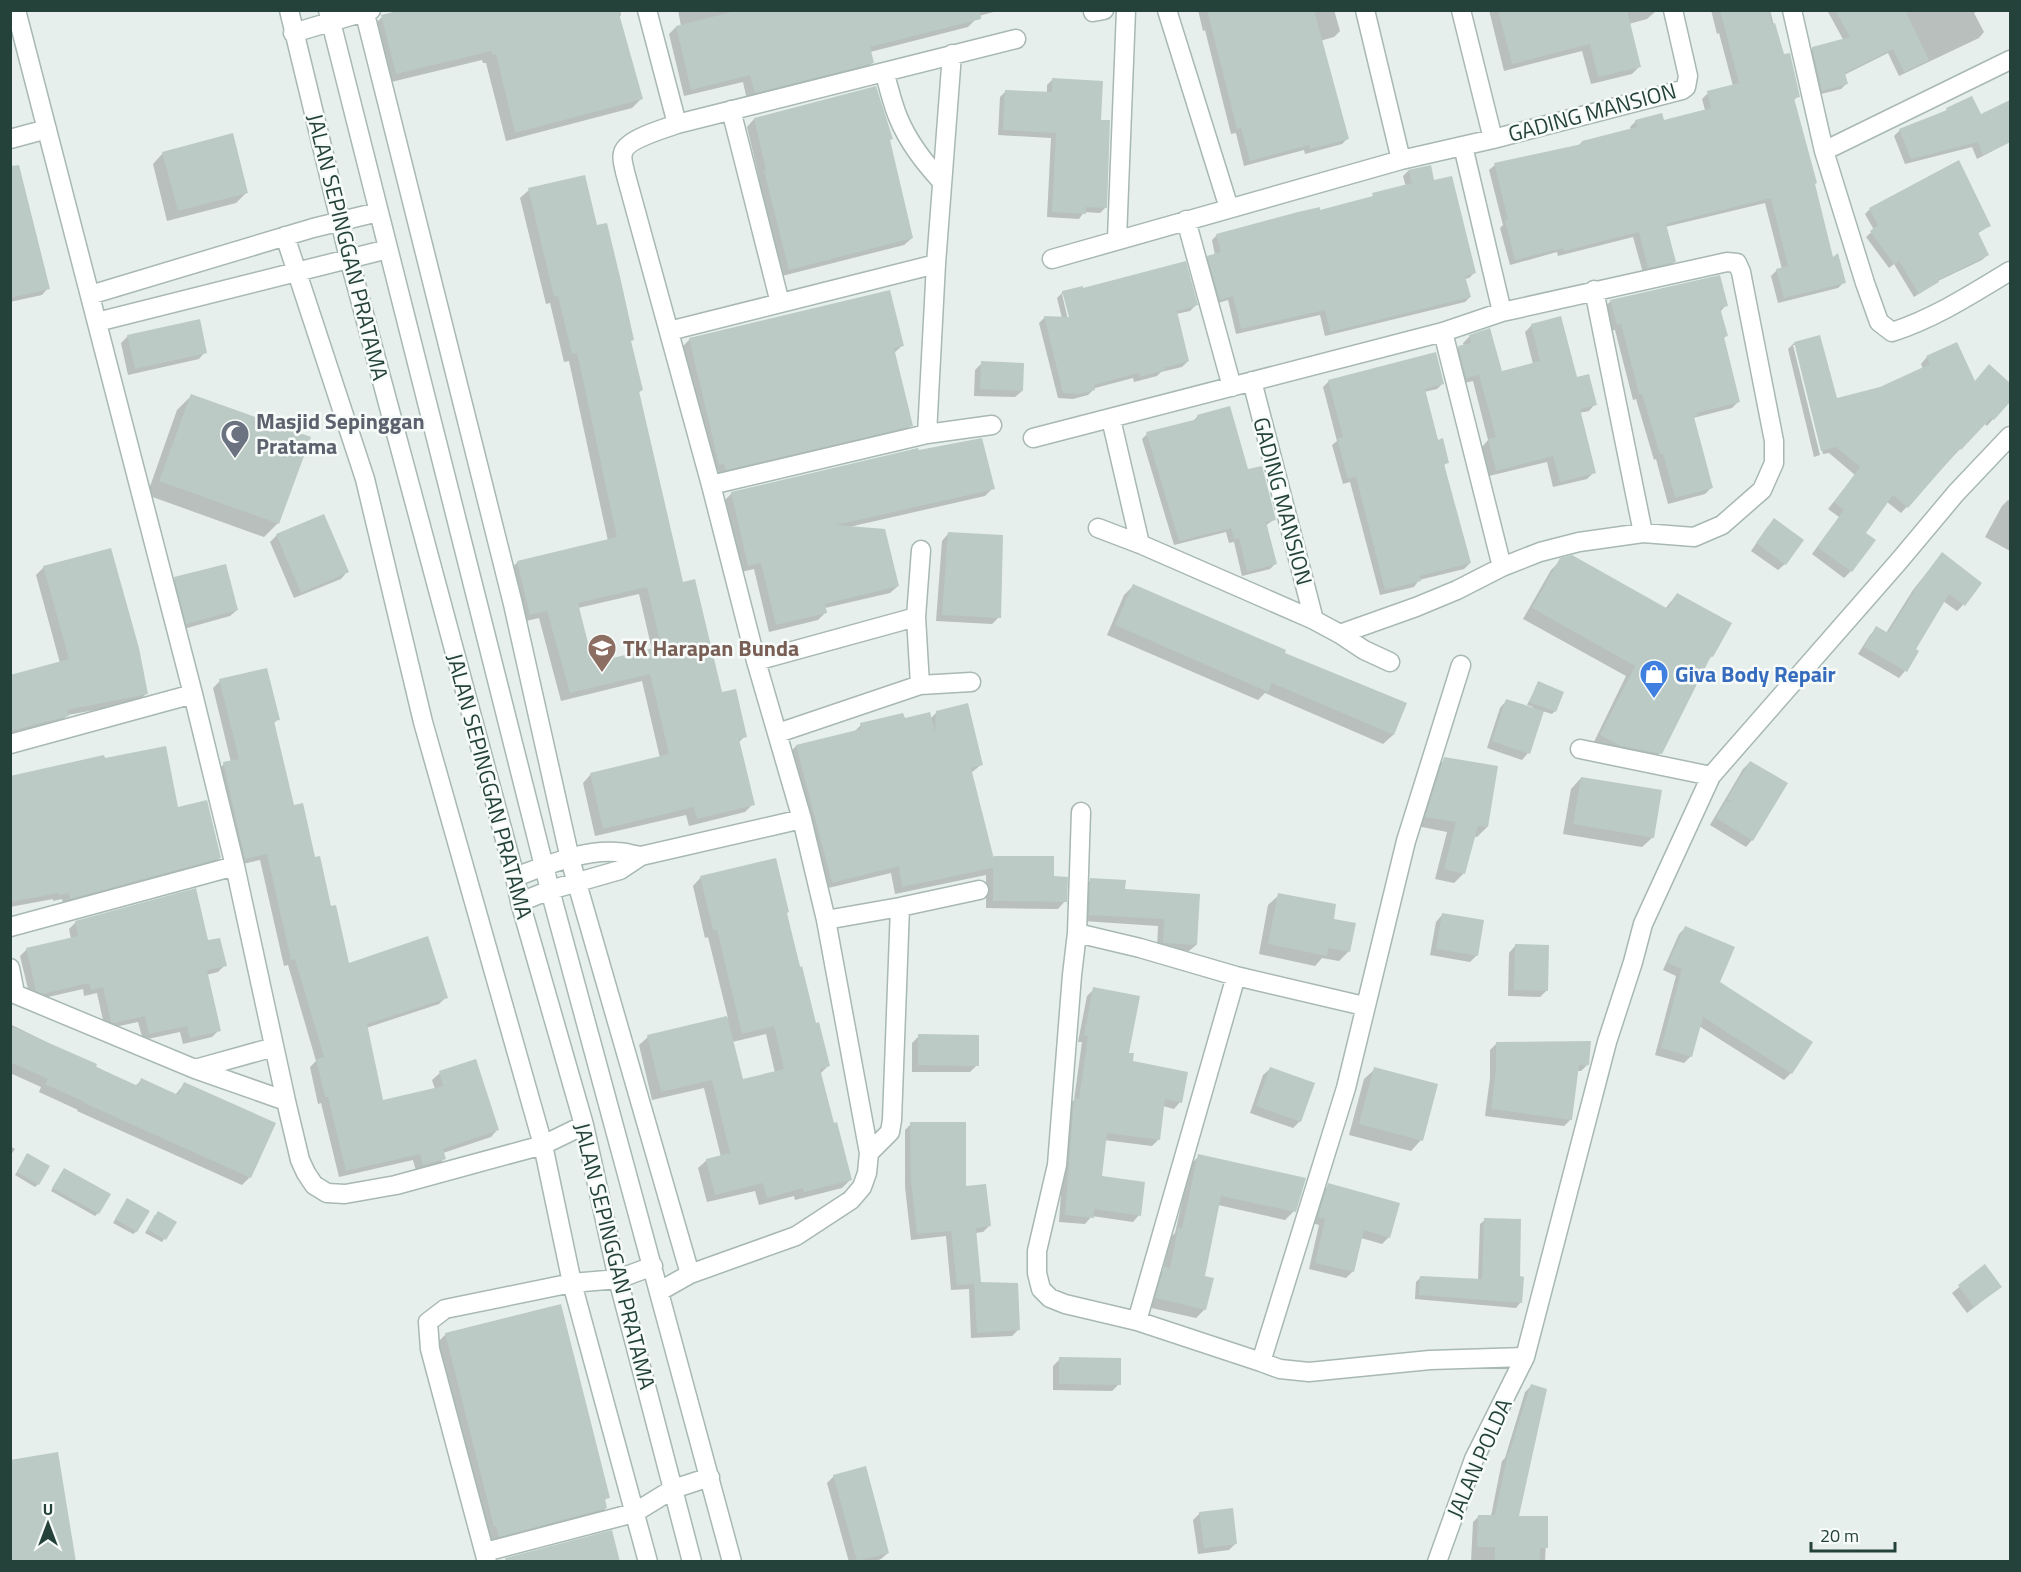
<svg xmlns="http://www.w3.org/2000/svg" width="2021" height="1572" font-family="'Titillium Web',sans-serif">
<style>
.shadow{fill:#0003;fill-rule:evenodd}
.building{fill:#bbcac4;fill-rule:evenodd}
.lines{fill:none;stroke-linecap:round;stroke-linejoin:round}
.minor-casing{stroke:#a8b8b2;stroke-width:21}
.minor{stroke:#fff;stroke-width:18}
.labels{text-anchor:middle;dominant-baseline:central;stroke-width:5;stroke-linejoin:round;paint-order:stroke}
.street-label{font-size:22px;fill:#24423a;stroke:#f7fbf9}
.worship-label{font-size:22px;font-weight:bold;fill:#5b616d;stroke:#f7fbf9;text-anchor:start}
.education-label{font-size:22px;font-weight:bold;fill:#785e54;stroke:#f7fbf9;text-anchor:start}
.shop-label{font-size:22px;font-weight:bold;fill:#366cbe;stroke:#f7fbf9;text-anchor:start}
</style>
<rect width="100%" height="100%" fill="#e6efeb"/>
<path class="shadow" d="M408,10H620L621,15L618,18L642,98L632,108L506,141L486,63H483L482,60L387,83L373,26L382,17Z
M678,10H1001L975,17L976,19L968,27L870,52L873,62L865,70L747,100L743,82L684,96L669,34L676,27L681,26Z
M1198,10H1334L1340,31L1334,37L1320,41L1347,139L1342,144L1305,154L1304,150L1244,166L1236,133L1231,134L1205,30L1203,31Z
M1489,10H1655V12L1647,19L1629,24L1640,66L1632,74L1591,84L1582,51L1504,71Z
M1711,10H1770L1782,56L1798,96L1793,101L1832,259L1844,282L1838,288L1778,303L1771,276L1777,270L1782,269L1765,203L1665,227L1675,261L1669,267L1643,273L1633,237L1558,256L1557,252L1510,265L1500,228L1503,225L1489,170L1495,165L1578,146L1582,142L1631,130L1630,127L1636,121L1663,122L1705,110L1702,99L1708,93L1733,86L1719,33L1717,34Z
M1827,10H1979L1974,13L1984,32L1979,38L1899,76L1888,53L1844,75L1846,84L1841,89L1817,95L1807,54L1813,48L1844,41Z
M1053,79L1100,121L1105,208L1100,213L1084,212L1079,219L1047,217L1051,138L998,135L1000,97L1006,91L1047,93V85Z
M2010,102V142L1977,159L1972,147L1905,164L1894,136L1900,130L1944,113L1947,109L1980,116Z
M754,119L891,139L889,141L912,238L904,245L782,276L757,180L759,178L747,127Z
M163,153L247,192L236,203L167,221L153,164Z
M1408,171L1433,182L1474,273L1469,278L1465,279L1470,297L1465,302L1325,336L1320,315L1236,334L1228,300L1215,304L1203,262L1208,257L1215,255L1212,240L1217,235L1319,212L1406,187L1403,176Z
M10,179L48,288L42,295L10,302Z
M529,190L596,227L642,390L638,393L682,584L721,694L745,736L738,743L753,804L745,812L689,826L686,815L595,836L583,783L591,774L660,758L642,681L561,701L539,618L522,622L509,570L518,562L608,541L569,361L564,362L550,303L546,304L520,198ZM639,594L652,650L592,664L578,608Z
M1870,209L1989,226L1977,234L1987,255L1982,260L1938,281L1914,297L1894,264L1889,268L1866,237L1874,230L1865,214Z
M1082,290L1196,305L1190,311L1176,314L1188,361L1182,367L1161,372L1157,376L1134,382L1133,378L1095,388L1088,395L1073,399L1058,398L1039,323L1045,317L1062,318L1057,298L1063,292ZM1062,294H1065L1072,324L1069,325Z
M1611,301L1726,305L1720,312L1726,336L1723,339L1739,401L1732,408L1693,418L1711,488L1705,494L1668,504L1656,459L1654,460L1636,399L1633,400L1615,330L1610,331L1604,307Z
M1532,325L1595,404L1589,411L1579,413L1594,472L1587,479L1553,487L1547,462L1489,476L1482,447L1488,440L1473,381L1460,384L1452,354L1459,348L1464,346L1463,343L1470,336L1501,373L1533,364L1525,332Z
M128,336L205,352L199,359L128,375L121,343Z
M690,339L902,346L894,353L911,425L904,432L719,476L718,470L713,471L683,346Z
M1794,343L1836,400L1881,388L1923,369L1921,364L1927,357L1974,383L1989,366L2010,385V400L1987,426L1984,423L1901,513L1887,502L1864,533L1851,571L1844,578L1812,554L1839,517L1828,509L1855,475L1829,453L1823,454L1796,345H1793L1820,455L1814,457L1788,349Z
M982,363L1022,391L1015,397L974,396L975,370Z
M1329,381L1443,383L1437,389L1424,392L1437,442L1448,462L1443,466L1470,563L1464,569L1419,580L1414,587L1380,595L1350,482L1343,484L1332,445L1337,441L1323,387Z
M191,396L278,523L264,537L147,495L177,410Z
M1198,416L1247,471L1275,519L1265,526L1275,564L1270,569L1242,576L1234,542L1229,543L1226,532L1174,545L1142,439L1147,434L1193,421Z
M993,488L985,496L849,527L898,586L890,593L825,608L826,612L818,620L769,632L754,569L741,572L724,501L732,493Z
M2008,500L2010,501V551L1985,537L2002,506Z
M1768,526L1785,564L1778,570L1751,551Z
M948,534L999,617L992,624L936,621L942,541Z
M277,535L347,572L341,579L294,598L270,542Z
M1561,560L1665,609L1677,594L1712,656L1708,660L1660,753L1650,763L1592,746L1626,676L1523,619L1551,570Z
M1936,561L1963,605L1957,611L1943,601L1914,649L1905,671L1899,678L1858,654L1870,635L1877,628L1886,633L1913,590Z
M44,567L146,694L138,702L68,715L59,723L10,736V676L60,663L36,575Z
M175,579L237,610L230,616L180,630L168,585Z
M1133,586L1283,654L1405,704L1393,735L1383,744L1265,693L1258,700L1107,635L1124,595Z
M220,681L278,719L273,724L292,807L314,859L348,965L446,997L439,1004L366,1028L382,1102L435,1089L432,1080L440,1073L498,1129L491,1137L443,1153L444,1159L437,1166L416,1171L413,1160L339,1177L321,1103L318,1104L310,1067L316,1061L288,965L284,966L260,860L238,865L217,771L224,764L231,762L213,688Z
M1539,682L1555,711L1552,714L1542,711L1528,753L1522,760L1487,748L1500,708L1506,701L1533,709V707L1527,705Z
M937,712L982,764L971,773L992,859L994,857L1052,877L1065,901L1058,909L986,908V875L895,894L891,873L824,889L789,754L796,746L853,733L861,725L930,719Z
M1445,759L1487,827L1477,837L1473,836L1464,873L1454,883L1435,879L1447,832L1417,826L1435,769Z
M1750,762L1752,840L1746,847L1710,825L1743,769Z
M10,777L177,808L220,858L213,864L63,905L62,899L53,901V899L10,907Z
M1581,778L1653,837L1642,847L1563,834L1571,789Z
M701,877L786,914L815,1024L828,1066L820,1074L833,1125L850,1180L842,1188L795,1200L794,1196L759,1205L755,1191L707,1202L698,1168L707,1160L721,1157L704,1088L652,1100L639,1045L648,1037L728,1018L708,937L705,938L693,886ZM766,1034L775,1073L742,1081L732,1042Z
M1091,880L1124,890L1199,895L1196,945L1189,951L1157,949L1158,926L1083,921L1084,886Z
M1279,895L1332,920L1349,951L1339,961L1322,958L1315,966L1259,954L1268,905Z
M1442,915L1477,955L1470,962L1430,955L1436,922Z
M76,922L207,942L225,965L218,972L206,975L219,1030L212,1037L183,1044L180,1032L143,1040L138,1022L105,1029L97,993L84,996L83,989L35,1000L30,997L20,956L27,949L71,939L69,929Z
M1686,927L1718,982L1811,1042L1791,1073L1784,1080L1699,1026L1691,1056L1684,1063L1655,1055L1676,976L1663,970L1679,934Z
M1515,946L1547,990L1540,997L1508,996L1509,953Z
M1094,989L1131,1062L1180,1102L1174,1109L1163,1106L1159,1139L1152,1146L1104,1140L1100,1177L1139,1215L1133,1222L1092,1216L1085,1224L1059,1222L1067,1106L1074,1100L1082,1042H1078L1087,996Z
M10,1024L135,1086L142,1080L175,1095L185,1083L250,1177L242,1185L77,1111L78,1110L39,1092L41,1087L10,1073Z
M919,1036L977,1065L970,1072H912V1043Z
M1497,1043L1588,1064L1581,1071H1577L1571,1119L1564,1126L1485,1116L1490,1078V1050Z
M1270,1069L1300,1121L1293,1128L1250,1113L1263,1075Z
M1375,1069L1421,1140L1411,1151L1349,1135L1364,1079Z
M911,1124L965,1188L989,1226L983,1232L975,1233L979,1283L1018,1330L1012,1336L971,1338L969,1289L951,1290L946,1236L911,1240L905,1187V1130Z
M10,1146L15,1149L10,1156Z
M1199,1156L1294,1211L1285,1220L1218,1205L1203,1277L1205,1309L1196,1318L1147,1307L1156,1277L1163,1270L1170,1238L1175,1233L1190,1165Z
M25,1158L38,1184L35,1187L15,1175Z
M62,1173L98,1213L95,1216L51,1191Z
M1329,1185L1389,1237L1382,1244L1361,1238L1353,1271L1346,1278L1309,1269L1319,1225L1312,1223L1322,1192Z
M127,1200L136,1232L133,1234L113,1223Z
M155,1215L175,1222L162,1242L145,1233Z
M1485,1220L1518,1277L1520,1303L1516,1308L1415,1299L1416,1282L1421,1277L1478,1280L1480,1224Z
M1984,1267L2000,1287L1967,1313L1952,1293Z
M446,1334L608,1497L604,1501L606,1508L592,1522L485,1550L432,1348Z
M1060,1359L1119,1384L1112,1391L1053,1390V1366Z
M1531,1386L1517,1517L1547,1518L1545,1562H1471L1473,1522L1479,1516H1491L1502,1461L1505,1458L1525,1392Z
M834,1476L888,1553L881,1559L873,1562H849L827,1483Z
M1200,1513L1236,1543L1229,1550L1198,1554L1193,1520Z"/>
<path class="building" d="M401,10H618L643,99L515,133L496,54L492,55V51L396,74L381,15Z
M740,10H980L981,19L870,47L874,63L755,93L750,75L691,90L676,26Z
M1207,10H1314L1349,139L1310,149L1309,145L1250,161L1241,128L1237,129Z
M1498,10H1627L1641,67L1598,77L1590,44L1512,64Z
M1720,10H1769L1772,24L1775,23L1784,54L1790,53L1800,97L1794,98L1817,183L1815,184L1833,257L1838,253L1846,283L1784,298L1776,269L1788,266L1771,198L1666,224L1676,262L1648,268L1639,232L1564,251L1563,248L1515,260L1505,220H1508L1494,163L1582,144V141L1637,127L1635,120L1662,113L1664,120L1711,108L1707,91L1739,83Z
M1835,10H1905L1929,60L1904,72L1893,49L1845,73L1848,84L1822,91L1812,47L1850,37Z
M1052,78L1103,81L1101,120H1110L1107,208L1086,207V214L1052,212L1056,133L1003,130L1005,90L1052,92Z
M876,86L893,139L890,140L913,238L789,270L764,171L766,170L754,118Z
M1972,96L1981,114L2010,100V142L1983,155L1978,142L1911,159L1899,129L1947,110L1946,108Z
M233,133L248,193L178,211L162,152Z
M1959,160L1991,226L1978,232L1989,255L1938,280L1939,282L1919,294L1899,261L1894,264L1870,231L1878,225L1869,208Z
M19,165L50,289L10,298V166Z
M1431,165L1434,180L1452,176L1476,273L1465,276L1471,297L1330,332L1325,310L1241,329L1233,296L1220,300L1207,256L1221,252L1216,234L1298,212L1320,207V210L1373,196L1372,193L1412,183L1408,170Z
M585,175L597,225L607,223L621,281L634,340L631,341L643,390L639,391L683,582L695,579L722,692L736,689L747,737L739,739L755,805L697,819L694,807L603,829L590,773L669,754L650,674L570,693L547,611L530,615L517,561L617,537L577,353L572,354L558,296L554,297L528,188ZM647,587L661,646L593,663L578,603Z
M1186,261L1198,305L1177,311L1189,361L1164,368L1165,370L1140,377L1139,373L1094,385L1095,390L1080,394L1063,393L1044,316L1069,317L1062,291L1083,286V288Z
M1720,275L1728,306L1720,308L1728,336L1724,337L1740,402L1697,413V416L1694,417L1713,488L1675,498L1663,454H1660L1642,394H1639L1621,324L1617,325L1610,300Z
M890,290L904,346L894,348L913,426L726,470L724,464L719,465L689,338Z
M1561,316L1577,377L1589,374L1597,405L1580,409L1596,473L1560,482L1553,456L1496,471L1488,439L1496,437L1479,375L1466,378L1458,346L1471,343L1469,335L1490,328L1502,371L1540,361L1531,324Z
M200,319L207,353L135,369L127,335Z
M1820,335L1837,398L1880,387L1930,364L1926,356L1957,342L1975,381L1989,364L2010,383V402L1994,420L1991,418L1961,450L1960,448L1908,508L1893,495L1866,533L1876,540L1852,572L1817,547L1844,510L1834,502L1860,467L1836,447L1821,451L1794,342Z
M1436,352L1444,384L1425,389L1438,440L1443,438L1449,463L1444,464L1471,563L1420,576L1421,581L1385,590L1356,477L1348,479L1337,438L1343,437L1328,380Z
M981,361L1024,363L1023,391L980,389Z
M191,394L311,437L279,524L159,481Z
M1230,406L1248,469L1262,466L1276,520L1266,522L1277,564L1247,572L1239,538L1234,539L1231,528L1179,541L1146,432L1198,419L1197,415Z
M982,438L995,489L836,525L885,529L899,586L825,604L827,613L776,625L761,563L748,566L731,492L918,448L919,450Z
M324,514L349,572L301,593L276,534Z
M1774,518L1804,540L1786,565L1756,543Z
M948,532L1003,535L1001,618L942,615Z
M111,548L139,648L148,694L67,710L69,716L10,731V675L69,659L43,566Z
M1942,552L1982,583L1965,606L1949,594L1916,649L1919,651L1907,672L1864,647L1876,626L1888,633L1920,582Z
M1572,555L1668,609L1677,593L1732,623L1713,657L1711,656L1662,754L1621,746L1600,735L1635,666L1532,608L1560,558Z
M226,564L238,610L186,624L174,577Z
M1133,584L1286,650L1285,653L1407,703L1394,735L1272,683L1268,692L1115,625Z
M267,668L280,720L274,721L294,805L303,803L315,857L320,856L331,906L336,905L349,963L428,936L448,998L367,1024L383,1100L443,1086L439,1071L476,1059L499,1130L443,1149L446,1159L423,1165L420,1154L346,1171L328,1097H325L316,1059L324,1057L295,959L291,960L267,854L245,859L223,762L239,759L219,679Z
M1538,681L1564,692L1556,712L1529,702Z
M1506,699L1544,711L1530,754L1492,741Z
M968,703L983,765L971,768L994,859V856H1054V876L1068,877L1067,902L993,901V868L902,887L899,866L832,883L796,745L861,729L860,723L903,713L905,718L930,712L935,732L936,711Z
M166,746L178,807L207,800L221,858L70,899L69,893L59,895V893L10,902V776L104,755L105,758Z
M1444,757L1498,766L1488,827L1478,826L1465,874L1444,869L1456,822L1425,817Z
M1750,761L1788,783L1753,841L1716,818L1726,801L1733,802L1727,799Z
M1581,777L1662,790L1654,838L1573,824Z
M776,858L789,912L787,913L800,967L802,966L816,1023L819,1022L830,1066L820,1069L834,1123L837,1122L852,1180L804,1192L803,1188L767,1198L763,1183L715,1195L706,1159L730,1153L712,1080L661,1092L647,1035L727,1016L743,1079L784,1069L774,1026L742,1034L717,930H713L700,876Z
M1090,878L1126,880L1125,889L1200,894L1197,945L1163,943L1164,919L1089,915Z
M196,888L208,940L220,938L227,966L207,970L221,1031L190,1038L187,1026L149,1034L145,1016L114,1023L111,1022L103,987L91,990L89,983L43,994L36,991L26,948L78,936L75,921Z
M1278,893L1336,904L1334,919L1356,923L1350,952L1328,948L1327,956L1268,944Z
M1442,913L1484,920L1478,956L1436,949Z
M1685,926L1735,947L1720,982L1813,1042L1792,1074L1703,1017L1692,1057L1661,1048L1682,969L1668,963Z
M1515,944L1549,945L1548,991L1514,990Z
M1093,987L1140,996L1129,1053H1134L1133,1061L1188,1072L1182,1103L1165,1099L1160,1140L1107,1133L1102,1176L1145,1182L1141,1216L1094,1209V1218L1065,1215L1074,1098L1079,1099L1088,1036L1084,1035Z
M10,1026L97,1064L96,1067L138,1086L141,1078L178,1095L184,1082L276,1123L251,1178L84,1103L85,1102L45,1084L48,1079L10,1062Z
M918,1034L979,1035V1066L918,1065Z
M1591,1041L1589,1065H1579L1572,1120L1491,1109L1496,1070V1042Z
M1270,1067L1315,1083L1301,1122L1256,1106Z
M1374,1067L1438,1084L1423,1141L1359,1124Z
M910,1122H966V1186L986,1184L991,1226L976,1228L981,1282L1018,1283L1020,1330L977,1333L974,1284L957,1285L951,1231L917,1234L911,1181Z
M27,1153L50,1166L39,1185L17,1172Z
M1198,1154L1306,1178L1296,1212L1221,1196L1205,1276L1214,1278L1206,1310L1155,1298L1164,1267L1170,1268L1178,1228L1182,1229Z
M64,1168L111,1194L99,1214L52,1188Z
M1328,1183L1400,1203L1390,1238L1364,1230L1354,1272L1315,1263L1325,1219L1318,1217Z
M127,1198L150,1211L137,1232L115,1219Z
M158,1211L177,1222L166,1240L147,1229Z
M1484,1218L1521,1219L1520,1276L1524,1277L1522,1303L1419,1295L1420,1276L1482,1279Z
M1985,1264L2002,1287L1974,1307L1958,1285Z
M561,1304L610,1498L605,1499L607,1508L499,1537L496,1526L494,1527L445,1333Z
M1059,1357L1121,1358V1385L1059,1384Z
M1531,1384L1547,1389L1519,1516H1548V1548H1540V1562H1495V1547H1477L1478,1515H1495L1508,1453H1509Z
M58,1452L76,1562H10V1460Z
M866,1466L889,1553L857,1561L833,1475Z
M1233,1508L1237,1544L1204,1548L1199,1512Z
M612,1530L620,1562H506L505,1558Z"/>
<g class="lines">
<g class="minor-casing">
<path id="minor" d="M16,10L193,694L235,866L286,1101
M289,10L349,258L515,877L520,902L584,1125L618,1279L692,1562
M328,10L550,890L732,1562
M364,10L513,604L570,859L690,1274
M647,10L677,124
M1167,10L1229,208
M1365,10L1401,160
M1461,10L1493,139
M1792,10L1824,151L1865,283L1879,322L1892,332C1935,318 1972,294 2010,271
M1093,12L1104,10
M293,33L371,10
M884,72C889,87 892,103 898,117C908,142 924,162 942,182
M731,110L780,303
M10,139L47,129
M1463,146L1502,312
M1824,151L2010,60
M1186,220L1232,387
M285,236L365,479L423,722L543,1145L572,1283L648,1562
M1117,239L1126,10
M1052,259L1401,160L1493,139L1682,90L1686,87L1688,76L1673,10
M1594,290L1643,533
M90,295L313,228L378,212
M97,322L388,249
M669,331L936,264
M1443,332L1502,567
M1252,381L1314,620
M1111,419L1140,544
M927,434L992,425
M1033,438L1443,332L1502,312L1727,262L1737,263L1741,272L1774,441V463L1762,490L1722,525L1694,537L1643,533L1579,542L1540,552L1502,567L1457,590L1416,607L1340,634L1314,620L1140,544L1098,528
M711,485L927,434L936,264L952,54
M916,617L921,550
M1340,634L1364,650L1390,662
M756,661L916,617L920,685L778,733
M1461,665L1406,841L1346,1088L1261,1362L1280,1369L1309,1372L1430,1360L1525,1357L1607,1042L1633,962L1643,924L1711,776L1899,561L1956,493L2010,436
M920,685L971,682
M10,744L193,694
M1580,749L1711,776
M515,877C546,866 583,849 617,852C625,852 633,855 641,856
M520,902L550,890L620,870L641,856L802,819
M826,920L900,907L979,890
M10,927L235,866
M1077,933L1081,812
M10,968L15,993
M10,992L195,1069L286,1101L300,1160L306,1173L314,1185L327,1193L345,1194L396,1185L543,1145L584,1125
M195,1069L274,1047
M869,1153L890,1132L892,1120L900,907
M660,1291L690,1274L796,1236L851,1200L862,1187L867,1173L869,1153L826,920L802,819L756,661L711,485L625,172C624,166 621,159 623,153C626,139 664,129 677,124L1016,39
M1137,1321L1236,976
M1261,1362L1137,1321L1065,1304L1050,1298L1041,1289L1037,1273V1251L1057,1165L1072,975L1077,933L1140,948L1236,976L1364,1006
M485,1552L634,1513L673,1489L710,1477
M487,1562L430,1349L428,1322L445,1309L572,1283L618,1279L653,1266
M1437,1562L1474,1459L1525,1357"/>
</g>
<use href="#minor" class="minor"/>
</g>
<defs>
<g id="mosque-pin" transform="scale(1.5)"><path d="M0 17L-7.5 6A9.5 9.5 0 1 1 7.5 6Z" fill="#6b7280" stroke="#f7fbf9"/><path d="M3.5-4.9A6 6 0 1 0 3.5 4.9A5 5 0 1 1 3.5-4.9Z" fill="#fff"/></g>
<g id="school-pin" transform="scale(1.5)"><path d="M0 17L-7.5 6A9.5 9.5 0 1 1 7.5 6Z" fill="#8d6e63" stroke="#f7fbf9"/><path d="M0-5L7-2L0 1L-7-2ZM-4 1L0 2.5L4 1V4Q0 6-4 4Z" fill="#fff"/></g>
<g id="shop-pin" transform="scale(1.5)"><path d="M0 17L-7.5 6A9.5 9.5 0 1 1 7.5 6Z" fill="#3f7fe0" stroke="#f7fbf9"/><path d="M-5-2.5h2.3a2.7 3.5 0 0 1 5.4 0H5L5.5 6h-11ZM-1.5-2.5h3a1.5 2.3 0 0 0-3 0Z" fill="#fff"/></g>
</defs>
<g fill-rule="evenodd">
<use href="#mosque-pin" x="235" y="434"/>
<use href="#school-pin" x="602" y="648"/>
<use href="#shop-pin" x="1654" y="674"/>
</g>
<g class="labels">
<g class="street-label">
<text transform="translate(1592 112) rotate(-15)">GADING MANSION</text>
<text transform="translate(348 247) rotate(76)">JALAN SEPINGGAN PRATAMA</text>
<text transform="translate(1283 501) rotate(75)">GADING MANSION</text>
<text transform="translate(490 786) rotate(75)">JALAN SEPINGGAN PRATAMA</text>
<text transform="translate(615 1256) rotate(76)">JALAN SEPINGGAN PRATAMA</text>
<text transform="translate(1479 1458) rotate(-66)">JALAN POLDA</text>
</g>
<g class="worship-label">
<text x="256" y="421">Masjid Sepinggan<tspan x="256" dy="25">Pratama</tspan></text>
</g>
<g class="education-label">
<text x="623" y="648">TK Harapan Bunda</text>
</g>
<g class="shop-label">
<text x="1675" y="674">Giva Body Repair</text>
</g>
</g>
<rect width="2021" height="1572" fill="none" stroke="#24423a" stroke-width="24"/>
<g transform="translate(48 1524)" stroke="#f7fbf9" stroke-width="4.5" paint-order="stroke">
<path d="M0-4.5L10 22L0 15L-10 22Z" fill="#24423a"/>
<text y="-9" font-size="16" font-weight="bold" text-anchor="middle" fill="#24423a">U</text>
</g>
<path d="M1811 1542v9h84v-9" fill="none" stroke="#24423a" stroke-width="3"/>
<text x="1820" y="1542" font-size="18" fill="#24423a" stroke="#f7fbf9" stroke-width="4.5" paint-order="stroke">20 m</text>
</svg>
